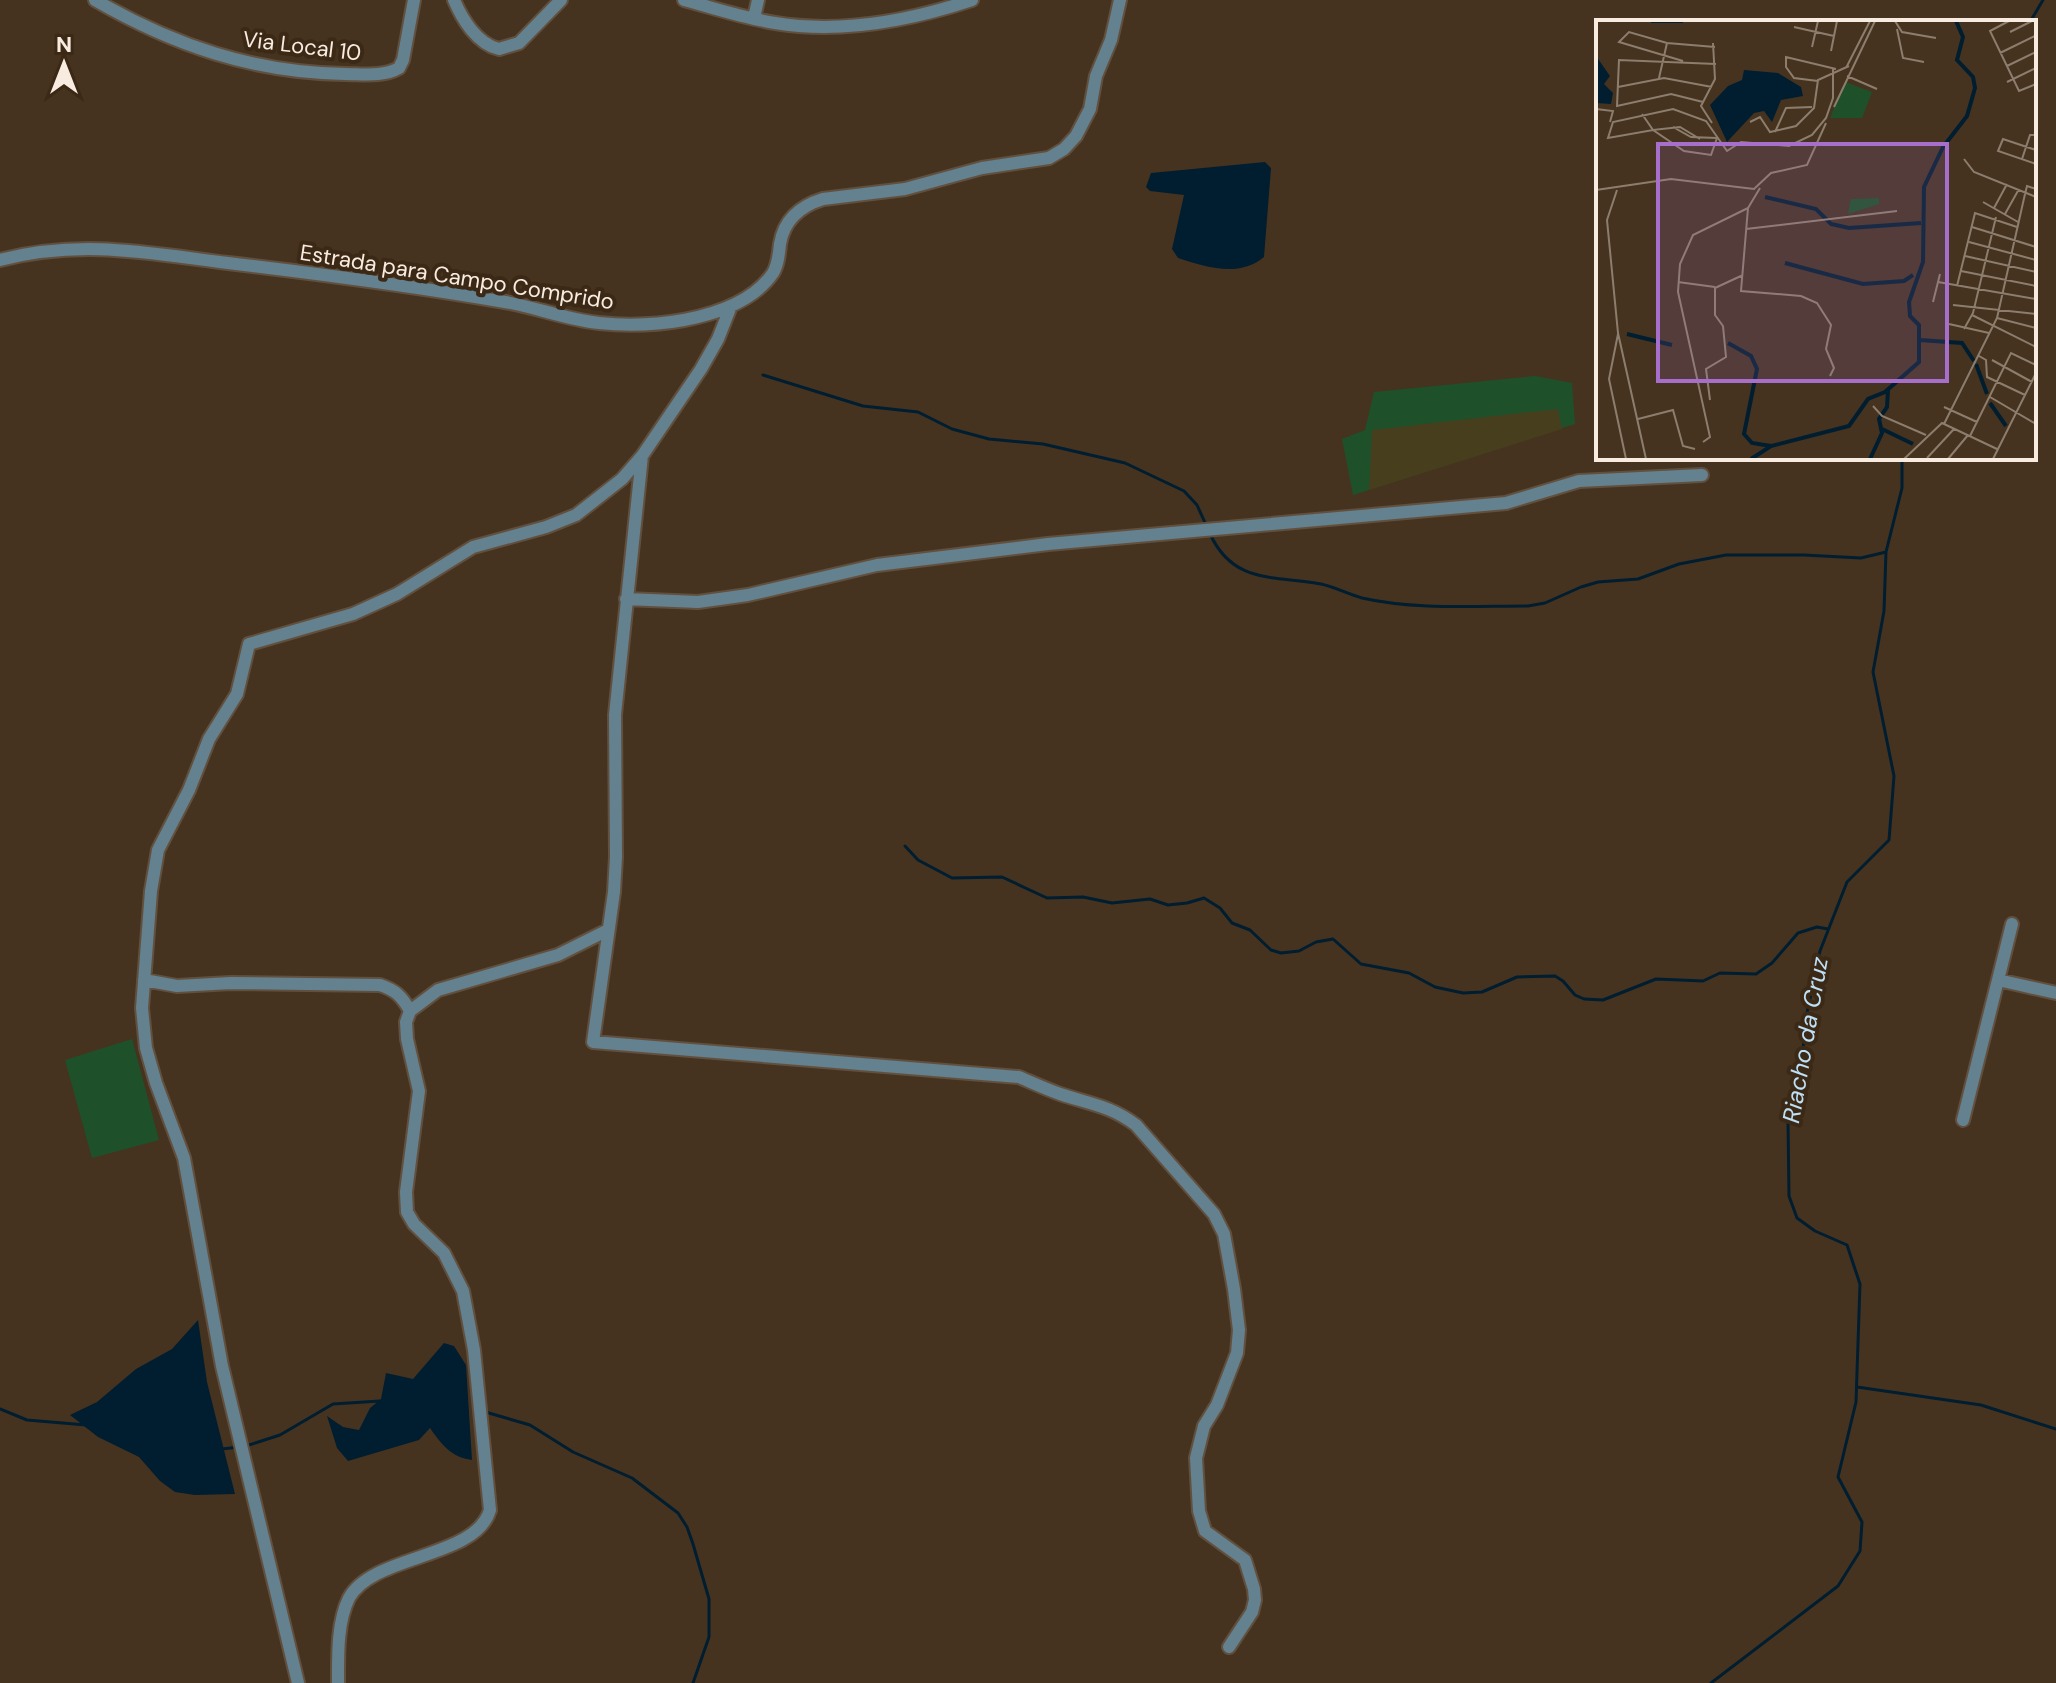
<svg xmlns="http://www.w3.org/2000/svg" width="2056" height="1683" font-family="'DM Sans',sans-serif">
<style>
.green{fill:#1e5129}
.sand{fill:#473e1e}
.water{fill:#001e30}
.lines{fill:none;stroke-linecap:round;stroke-linejoin:round}
.stream{stroke:#001e30;stroke-width:3}
.minor-casing{stroke:#62503f;stroke-width:16}
.minor{stroke:#64818f;stroke-width:12}
.labels{text-anchor:middle;dominant-baseline:central;stroke-width:8;stroke-linejoin:round;paint-order:stroke}
.street-label{font-size:22px;fill:#f8ebe0;stroke:#3b2916}
.water-label{font-size:24px;font-style:italic;fill:#bee0f7;stroke:#3b2916}
.inset-river{fill:none;stroke:#001e30;stroke-width:4}
.inset-road{fill:none;stroke:#8d7d6d;stroke-width:2}
.view{fill:#a76fcb;fill-opacity:0.15;stroke:#a76fcb;stroke-width:4}
.inset-edge{fill:none;stroke:#f8ebe0;stroke-width:4}
</style>
<rect width="100%" height="100%" fill="#453320"/>
<path class="green" d="M1535,376L1572,383L1575,424L1353,495L1342,439L1365,430L1374,392Z
M132,1039L159,1140L92,1158L65,1060Z"/>
<path class="sand" d="M1558,409L1562,429L1369,490L1372,430Z"/>
<path class="water" d="M1265,162L1271,168L1264,257C1239,278 1206,267 1178,258L1172,249L1184,195L1150,191L1146,187L1151,173Z
M198,1320L207,1382L235,1494L195,1495L175,1492L160,1481L139,1457L98,1437L70,1415L97,1402L136,1369L172,1349Z
M444,1343L454,1346L466,1365L472,1460C451,1457 442,1445 430,1428L419,1440L348,1461L337,1448L327,1416L343,1427L359,1430L370,1408L381,1399L386,1373L413,1379Z"/>
<g class="lines">
<path class="stream" d="M2030,22L2043,0
M763,375L863,406L918,412L952,429L989,439L1043,444L1125,463L1184,491L1197,505L1207,527
M1210,534C1234,585 1274,575 1321,584C1335,587 1348,594 1362,598C1415,610 1473,606 1528,606L1545,603L1581,587L1598,582L1638,579L1679,564L1726,555H1804L1861,558L1886,552
M905,846L918,860L952,878L1002,877L1047,898L1083,897L1112,903L1150,899L1168,905L1187,903L1204,898L1220,908L1232,923L1250,930L1271,950L1281,953L1299,951L1316,942L1333,939L1361,964L1409,973L1435,987L1463,993L1482,992L1517,977L1555,976L1563,981L1575,995L1584,999L1603,1000L1656,979L1703,981L1720,973L1756,974L1772,963L1798,933L1817,927L1828,929
M1857,1387L1981,1405L2056,1429
M0,1409L27,1420L86,1425
M482,1411L530,1425L573,1452L632,1478L678,1513L687,1527L693,1544L709,1599V1637L693,1683
M246,1446L280,1435L333,1404L380,1401
M222,1449L239,1447
M1711,1683L1838,1586L1860,1551L1862,1522L1838,1477L1856,1402L1860,1284L1847,1245L1815,1231L1797,1218L1789,1196L1788,1121L1803,1058L1804,1027L1820,951L1847,882L1889,840L1894,776L1873,672L1884,611L1886,552L1902,488V458"/>
<g class="minor-casing">
<path id="minor" d="M95,0C173,45 254,73 345,74C363,74 383,77 399,68L403,60L414,0
M454,0C462,19 477,44 499,49L519,43L561,0
M684,0C714,8 744,18 775,23C841,34 909,21 972,0
M754,18L758,0
M0,260C81,239 148,253 228,263C321,274 413,286 505,302C536,307 567,320 599,323C627,326 656,325 684,320C715,314 754,301 773,273C778,265 779,254 780,244C784,220 800,206 823,199L905,189L982,168L1049,158L1064,149L1076,136L1090,109L1096,76L1111,40L1120,0
M731,306L718,339L701,369L642,456L615,715L616,857L614,892L593,1042L1019,1077C1033,1083 1046,1089 1060,1094C1090,1104 1111,1106 1136,1125L1214,1214L1224,1234L1234,1289L1239,1330L1237,1353L1217,1405L1204,1426L1196,1458L1199,1511L1205,1531L1245,1560L1254,1589L1255,1600L1252,1612L1229,1647
M626,599L698,602L748,595L877,565L1048,544L1506,503L1579,481L1702,475
M144,980L177,986L231,983L380,985C395,990 402,996 410,1011
M1998,980L2056,993
M1963,1120L2012,924
M298,1683L222,1366L184,1158L156,1083L146,1048L142,1008L151,891L158,850L189,790L209,739L237,694L249,644L353,614L397,594L473,547L546,527L576,515L622,479L642,456
M338,1683C338,1656 337,1622 349,1598C373,1554 476,1559 490,1510L474,1350L463,1291L444,1253L414,1224L407,1212L406,1192L419,1091L407,1039L406,1022L410,1011L438,990L558,955L608,930"/>
</g>
<use href="#minor" class="minor"/>
</g>
<g class="labels">
<g class="street-label">
<text transform="translate(302 46) rotate(7)">Via Local 10</text>
<text transform="translate(457 277) rotate(9)">Estrada para Campo Comprido</text>
</g>
<g class="water-label">
<text transform="translate(1805 1040) rotate(-80)">Riacho da Cruz</text>
</g>
</g>
<g transform="translate(1596 20)">
<rect width="440" height="440" fill="#453320"/>
<path d="M249,62L276,72L266,98H234ZM283,178V184L252,194L255,179Z" fill="#1e5129"/>
<path d="M0,36L14,56L8,64L17,73L15,84L0,83ZM148,50L182,53L205,67L207,76L185,80L176,102L168,91L158,93L131,122L114,85L132,66L146,60Z" fill="#001e30"/>
<path class="inset-river" d="M55,1H87M169,177L220,189L235,204L253,208L325,203M189,243L267,264L308,261L317,255M31,314L76,325M324,320L366,323L378,341M132,323L155,336L161,349L148,414L156,423L175,426M380,344L391,374M394,383L410,406M286,409L317,424M155,439L175,426L253,406L272,379L289,372L323,342V305L314,296L313,282L327,242L328,167L347,127L371,96L379,68L377,57L361,40L367,17L360,1M274,439L286,413L283,399L291,387L292,370"/>
<path class="inset-road" d="M299,1L306,12L340,18M413,1L394,11L423,71L440,64M198,7L238,16M301,9L307,38L328,42M414,12L436,1M216,27L222,1M235,31L241,1M404,33L439,16M87,41L23,22L33,12L71,23L119,27M411,46L440,32M250,48L274,1M251,56L281,69M63,58L71,23M222,61L198,58L190,47V37L240,49M411,62L440,48M22,67L68,58L116,67M107,82L75,74L21,86L23,40L120,44M238,87L279,1M0,89L17,91L14,102M46,94L57,110L84,107L104,119M154,102L164,97L174,112L200,106L218,88L222,60L253,46M116,103L105,86L119,59L117,23M77,107L95,117L121,118M179,112L190,88L216,87M121,118L115,135L88,131L57,110L12,118L17,102L77,89L110,101L131,131L145,122L193,126L216,115L230,98L237,78V49M440,130L407,119L402,131L440,144M368,139L378,152L440,177M426,139L434,115H440M164,168L152,188L145,271L205,276L221,283L235,305L230,329L238,348L234,356M0,170L75,159L158,169L175,153L211,145L230,103M21,170L11,200L22,313L50,439M387,182L422,202M398,188L411,164M409,194L423,169M376,207L440,227M150,209L301,191M373,222L440,240M369,236L440,252M365,251L440,266M82,262L119,267M342,262L440,279M361,266L379,193L421,207M337,282L344,254M357,285L440,294M376,295L440,327M401,298L440,308M353,304L393,313M368,309L377,293L400,197M22,314L13,359L30,439M383,336L390,340L391,357L429,375M396,340L436,362M394,377L440,404M114,380L110,349L130,337L127,306L119,295V268L147,255M277,386L286,396L330,415M348,387L381,402M42,399L77,390L87,426L99,429M348,404L401,298L429,174L431,166L440,169M374,416L415,333L440,345M107,422L114,417L82,272L84,244L97,215L152,188M331,438L358,409M308,439L346,403L401,429M352,439L372,415M397,439L440,353"/>
<path class="view" d="M62,124H351V361H62Z"/>
<rect width="440" height="440" class="inset-edge"/>
</g>
<g transform="translate(64 64)" stroke="#3b2916" stroke-width="6" paint-order="stroke">
<path d="M0-6L14 30L0 20L-14 30Z" fill="#f8ebe0"/>
<text y="-12" font-size="22" font-weight="bold" text-anchor="middle" fill="#f8ebe0">N</text>
</g>
</svg>
